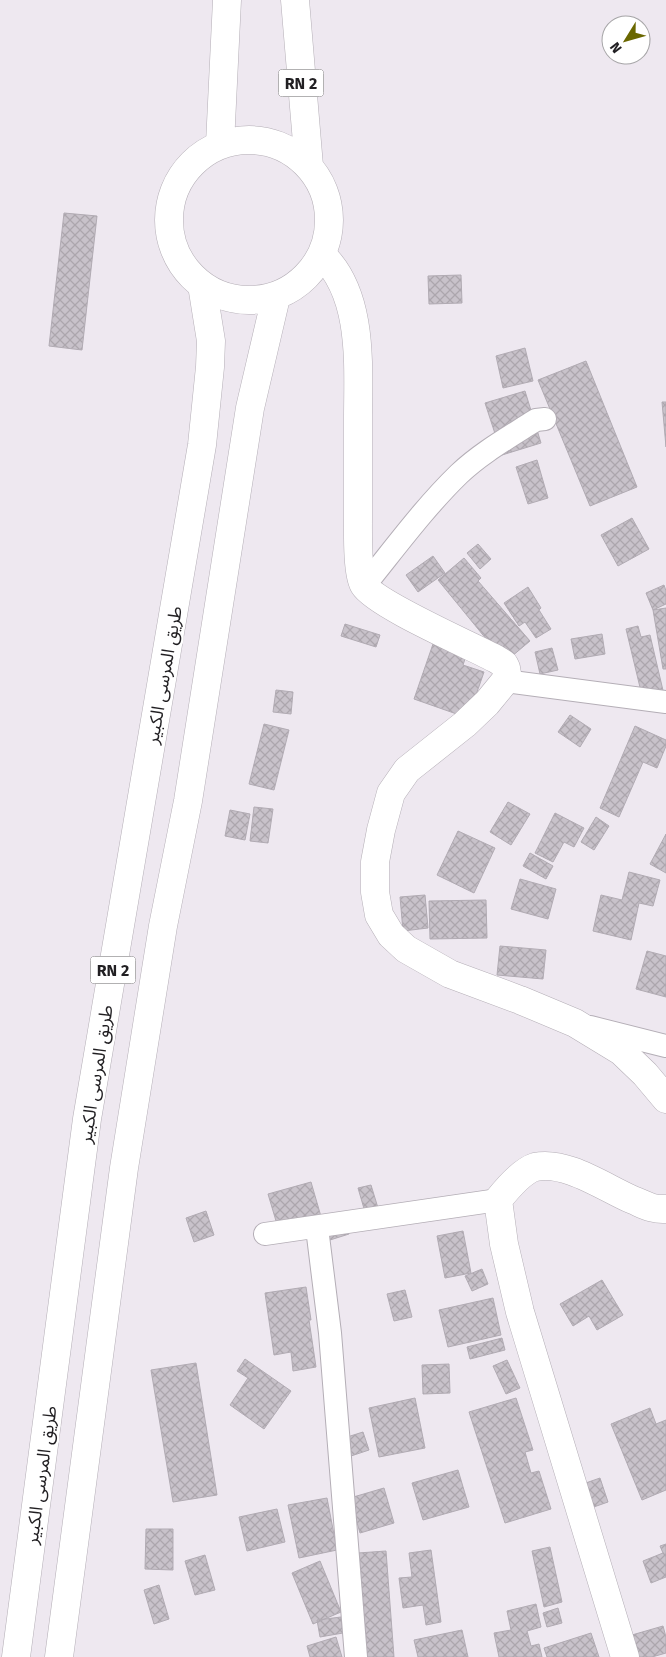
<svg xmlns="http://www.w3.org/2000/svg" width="666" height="1657" font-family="'Fira Sans','Noto Sans Arabic',sans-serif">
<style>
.building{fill:url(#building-cross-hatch);stroke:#b1abb3}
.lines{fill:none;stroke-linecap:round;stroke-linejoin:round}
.street-casing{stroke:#b4aeb6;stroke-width:24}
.secondary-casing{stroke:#b4aeb6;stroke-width:29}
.primary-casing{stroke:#b4aeb6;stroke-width:29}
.street{stroke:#fff;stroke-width:22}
.secondary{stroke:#fff;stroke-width:28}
.primary{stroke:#fff;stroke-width:28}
.labels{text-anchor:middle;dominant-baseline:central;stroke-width:4.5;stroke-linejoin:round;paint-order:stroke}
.shield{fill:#fff;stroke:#646264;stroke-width:1}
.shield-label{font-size:16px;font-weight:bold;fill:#211f22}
.street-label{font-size:18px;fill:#211f22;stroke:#fff}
</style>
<defs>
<pattern id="building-cross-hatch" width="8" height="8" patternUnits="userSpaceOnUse" patternTransform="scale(1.25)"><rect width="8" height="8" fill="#c8c2ca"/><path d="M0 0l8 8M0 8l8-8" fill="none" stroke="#aca6ad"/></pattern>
</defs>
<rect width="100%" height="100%" fill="#eee8f0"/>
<path class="building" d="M64,213L97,216L82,350L49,346Z
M461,275L462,303L429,304L428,276Z
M525,348L533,381L503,388L496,356Z
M586,361L637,487L590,506L538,380Z
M525,391L541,443L502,455L485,403Z
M662,402H666V447Z
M537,460L548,498L528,504L516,467Z
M632,518L649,549L618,566L601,535Z
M478,544L491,559L480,569L467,553Z
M433,556L445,573L418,592L406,575Z
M464,558L481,578L478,581L530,641L505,662L438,580Z
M664,585L666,591V604L653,610L646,593Z
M528,587L541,608L539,610L551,629L536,638L525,622L519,626L504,603Z
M666,608V669H663L653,610Z
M345,624L380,635L376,647L341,636Z
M638,626L641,637L650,635L665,699L644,704L626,629Z
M602,634L605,654L575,659L571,639Z
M433,644L466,656L463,665L484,672L468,718L414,699Z
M552,648L558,670L540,674L535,652Z
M276,690L293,692L291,714L273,712Z
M570,715L591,729L580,747L558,732Z
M264,724L289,730L274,790L249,784Z
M635,726L666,740V746L657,768L643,762L619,817L600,808Z
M508,802L530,814L511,845L490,832Z
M254,807L273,809L268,843L250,841Z
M230,810L250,814L245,840L225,836Z
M555,813L584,828L574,847L564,842L553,862L535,853Z
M596,817L609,826L594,850L581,842Z
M458,831L495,848L474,893L437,875Z
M666,834V873L650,864Z
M530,853L553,866L546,879L523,866Z
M629,872L660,880L653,906L639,903L631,940L593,931L601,895L622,900Z
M520,879L556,889L548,919L511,909Z
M425,895L428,928L403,931L400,897Z
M486,900L487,938L430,939L429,901Z
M500,946L546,950L543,979L497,975Z
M647,951L666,956V997L636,989Z
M311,1182L322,1220L279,1231L268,1194Z
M371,1185L378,1208L365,1212L358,1188Z
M206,1211L214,1235L194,1242L186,1218Z
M345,1221L349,1234L330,1240L326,1228Z
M463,1231L471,1273L445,1278L437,1236Z
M482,1269L488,1284L472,1291L465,1276Z
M602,1280L623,1315L597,1330L589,1316L573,1326L560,1304Z
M306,1287L311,1320H309L316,1367L293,1371L291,1352L274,1355L265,1293Z
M405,1290L412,1317L394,1321L387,1294Z
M493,1298L501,1335L448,1347L439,1310Z
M502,1338L505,1350L470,1359L467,1347Z
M245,1359L291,1391L264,1429L230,1405L248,1378L237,1371Z
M507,1360L520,1388L506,1394L493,1366Z
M196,1363L217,1495L173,1502L151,1370Z
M449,1364L450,1393L423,1394L422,1365Z
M415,1398L425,1448L379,1457L369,1408Z
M516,1398L533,1450L525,1452L531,1473L539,1471L551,1509L505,1523L469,1412Z
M650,1408L656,1424L666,1420V1490L642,1500L611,1424Z
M363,1432L369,1450L351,1456L344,1438Z
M458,1470L469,1507L423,1520L412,1483Z
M600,1478L608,1502L588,1509L580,1485Z
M384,1488L394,1523L360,1533L350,1498Z
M327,1498L337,1550L299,1558L288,1505Z
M277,1509L285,1542L247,1551L239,1517Z
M146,1529H173V1570L145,1569Z
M666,1544V1577L651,1583L643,1561L663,1553L660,1546Z
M550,1547L562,1602L544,1607L532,1551Z
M431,1550L441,1622L426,1625L423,1605L403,1608L399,1578L412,1577L409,1553Z
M386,1551L394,1657H366L358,1553Z
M205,1555L215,1590L195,1595L185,1561Z
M320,1561L341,1612L313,1624L292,1573Z
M159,1585L169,1619L154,1624L144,1590Z
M536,1604L541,1627L527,1631L531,1646L539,1644L542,1657H499L494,1633L511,1630L507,1611Z
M558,1608L562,1623L547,1627L543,1613Z
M341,1617L343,1633L320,1637L317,1620Z
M663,1626L666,1637V1653L652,1657H631L625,1637Z
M462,1630L468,1657H418L414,1640Z
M591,1633L599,1657H547L544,1648Z
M336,1637L342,1657H310L307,1646Z"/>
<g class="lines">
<g class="street-casing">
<path id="street" d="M364,586C395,548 424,508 459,474C480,454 506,439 531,423L536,420L545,419
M505,681L666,702
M590,1027L666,1046
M317,1228L330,1333L356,1657
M265,1234L498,1200"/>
</g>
<g class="secondary-casing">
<path id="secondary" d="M322,255C364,295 358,366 358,419C358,452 358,485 358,518C358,533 357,573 364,585C375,604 472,646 496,659L504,664L506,668L507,674L505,681L487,703L465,724L407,770L391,793L381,830L375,862V892L379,915L391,935L406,949L450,974L520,1000L575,1023L621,1051L645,1074L666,1099
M625,1657L520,1312L504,1244L498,1200C506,1190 522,1171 535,1167C566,1160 605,1188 633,1200C645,1205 653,1210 666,1209"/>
</g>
<g class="primary-casing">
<path id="primary" d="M295,0L309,166
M169 220a80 80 0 1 1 160 0a80 80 0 1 1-160 0Z
M220,144L227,0
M16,1657L87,1119L202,445L210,367L211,341L202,285
M59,1657L124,1168L163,926L188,801L250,408L276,297"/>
</g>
<use href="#street" class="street"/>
<use href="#secondary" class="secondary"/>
<use href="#primary" class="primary"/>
</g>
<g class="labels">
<g class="shield">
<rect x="278.5" y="69.5" width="45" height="27" rx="4"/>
<rect x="90.5" y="956.5" width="45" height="27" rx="4"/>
</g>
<g class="shield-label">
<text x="301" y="83">RN 2</text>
<text x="113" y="970">RN 2</text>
</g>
<g class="street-label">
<text transform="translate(164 675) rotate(-80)">طريق المرسى الكبير</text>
<text transform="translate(96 1074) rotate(-81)">طريق المرسى الكبير</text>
<text transform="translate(41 1475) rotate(-82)">طريق المرسى الكبير</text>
</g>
</g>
<g transform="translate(626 40) rotate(233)"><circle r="24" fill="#ffffff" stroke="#a6a5a7"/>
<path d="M0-4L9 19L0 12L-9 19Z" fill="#6a6700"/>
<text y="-8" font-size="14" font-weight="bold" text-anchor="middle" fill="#211f22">N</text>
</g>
</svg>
